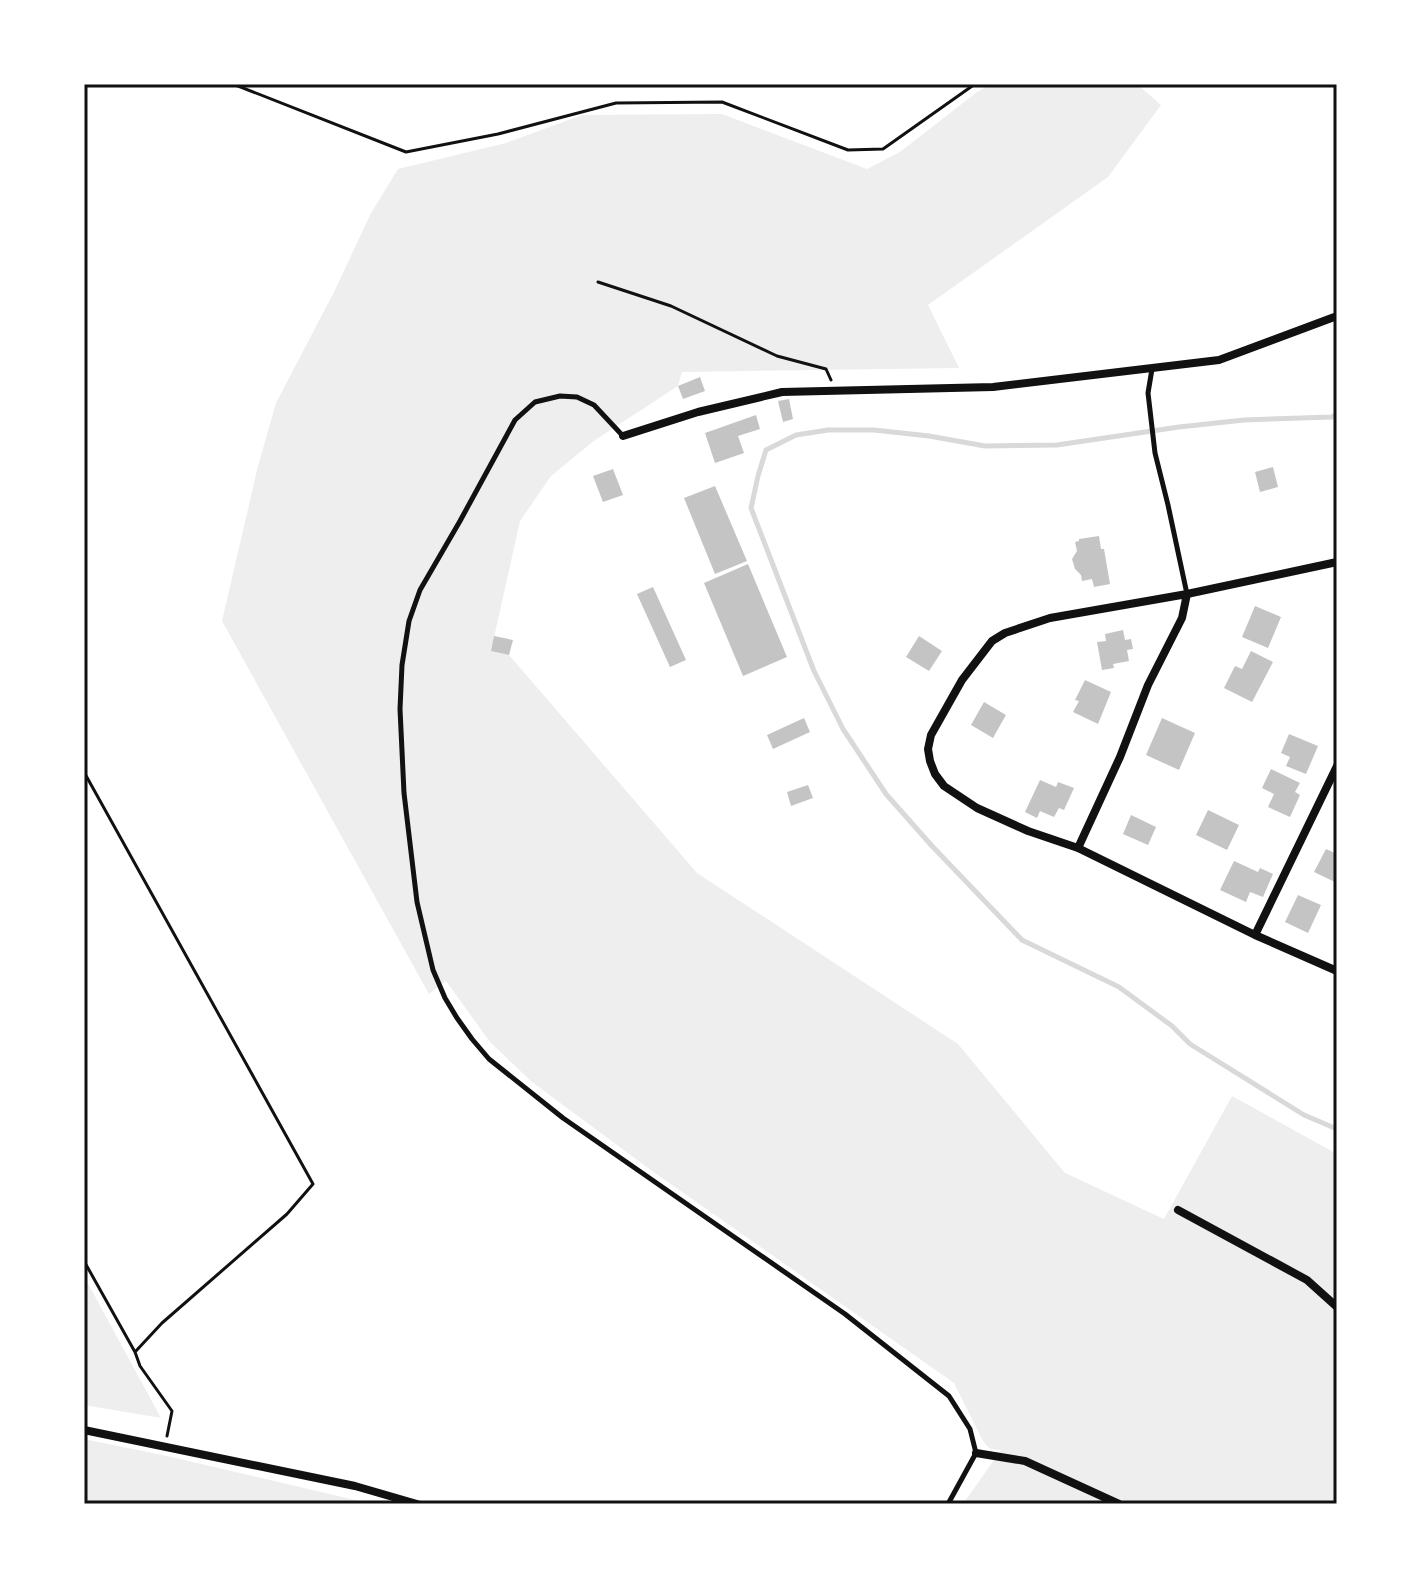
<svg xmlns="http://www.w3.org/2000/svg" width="1421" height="1588" font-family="Jost,sans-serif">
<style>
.green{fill:#eee}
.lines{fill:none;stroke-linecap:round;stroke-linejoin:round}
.stream{stroke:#d9d9d9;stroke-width:5}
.building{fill:#c4c4c4}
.path{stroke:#111;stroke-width:3}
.service{stroke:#111;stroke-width:5}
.minor{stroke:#111;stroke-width:8}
.neatline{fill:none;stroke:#111;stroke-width:3}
</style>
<rect width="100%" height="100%" fill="#fff"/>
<path class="green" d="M991,84H1137L1161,105L1108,177L928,305L959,368L682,372L678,386L595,440L551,476L520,521L491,651L509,655L697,873L958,1044L1065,1173L1164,1219L1232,1096L1337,1154V1504H963L1001,1450L990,1449L983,1441L954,1383L648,1168L532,1082L490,1042L446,981L429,994L222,621L258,466L276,403L334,292L371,213L398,169L506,143L582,115L722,114L867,169L900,152L977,92Z
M84,1276L161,1418L84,1405Z
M84,1439L167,1456L372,1504H84Z"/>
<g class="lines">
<path class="stream" d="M1337,414L1332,417L1244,420L1179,427L1057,445L985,446L929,436L874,430H828L796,435L766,450L758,476L751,508L814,671L843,729L886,794L932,846L1022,940L1119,987L1172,1026L1190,1044L1304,1115L1337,1129"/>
</g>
<path class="building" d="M700,377L705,391L683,399L678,386Z
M789,399L793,419L783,422L778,401Z
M756,415L760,429L738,436L744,453L715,463L705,433Z
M1273,467L1278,487L1260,492L1255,472Z
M613,469L623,495L603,502L593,476Z
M715,486L747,561L715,574L684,498Z
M1099,536L1101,549H1104L1110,584L1094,587L1092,579L1082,581L1081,575L1075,569L1072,559L1077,551L1075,542L1079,541V539Z
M748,564L787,657L743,676L704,583Z
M653,587L686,660L670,667L637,594Z
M1255,606L1281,617L1268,648L1242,637Z
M1123,630L1125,640L1131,639L1133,649L1127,650L1129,661L1113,664L1114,668L1102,670L1097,642L1106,641L1105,634Z
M494,636L513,640L509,655L491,651Z
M919,636L942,651L929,671L906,657Z
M1251,651L1273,662L1252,702L1224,688L1235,666L1242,669Z
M1085,680L1111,692L1098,724L1073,712L1079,701L1075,700Z
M984,702L1006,715L993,738L971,725Z
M804,718L810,732L773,749L767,735Z
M1162,718L1195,733L1179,770L1146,755Z
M1289,734L1318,746L1306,774L1286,766L1290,757L1281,753Z
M1271,769L1300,783L1295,792L1300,795L1290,817L1268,807L1274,794L1262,788Z
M1040,780L1056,787L1058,782L1074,788L1064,810L1059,808L1054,817L1040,811L1037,818L1025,812Z
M808,785L813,798L791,806L787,792Z
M1208,810L1239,825L1227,850L1196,835Z
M1131,815L1156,827L1148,845L1123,834Z
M1326,849L1337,854V883L1314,872Z
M1234,861L1258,872L1260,868L1273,874L1263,897L1250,892L1246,902L1220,890Z
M1298,895L1321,905L1308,933L1285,922Z"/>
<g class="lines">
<path class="path" d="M233,84L406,152L498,134L616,103L722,102L848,150L883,149L975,84
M598,282L671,306L777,356L826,369L831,380
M84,772L313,1184L287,1214L162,1323L135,1352L140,1366L172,1411L167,1436
M84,1261L135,1352"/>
<path class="service" d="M1152,369L1148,393L1155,453L1168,505L1187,594
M623,436L594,405L577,397L560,396L535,402L515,420L460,521L420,590L409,621L402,665L400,709L404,793L417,902L433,970L445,998L457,1018L472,1039L489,1059L563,1118L845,1314L949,1396L970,1429L976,1453L948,1504"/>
<path class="minor" d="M623,436L698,412L782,392L993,387L1219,360L1337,316
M1337,562L1187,594L1050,618L1005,633L992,641L962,680L931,735L928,749L930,761L935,774L944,786L977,808L1028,831L1078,848L1255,935L1337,971
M1078,848L1120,757L1148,685L1182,618L1187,594
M1255,935L1337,766
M1178,1210L1307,1280L1337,1307
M84,1430L355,1486L417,1504
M976,1453L1025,1461L1119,1504"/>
</g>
<rect width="1421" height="1588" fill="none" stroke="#ffffff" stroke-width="172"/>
<rect x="86" y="86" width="1249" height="1416" class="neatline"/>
</svg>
